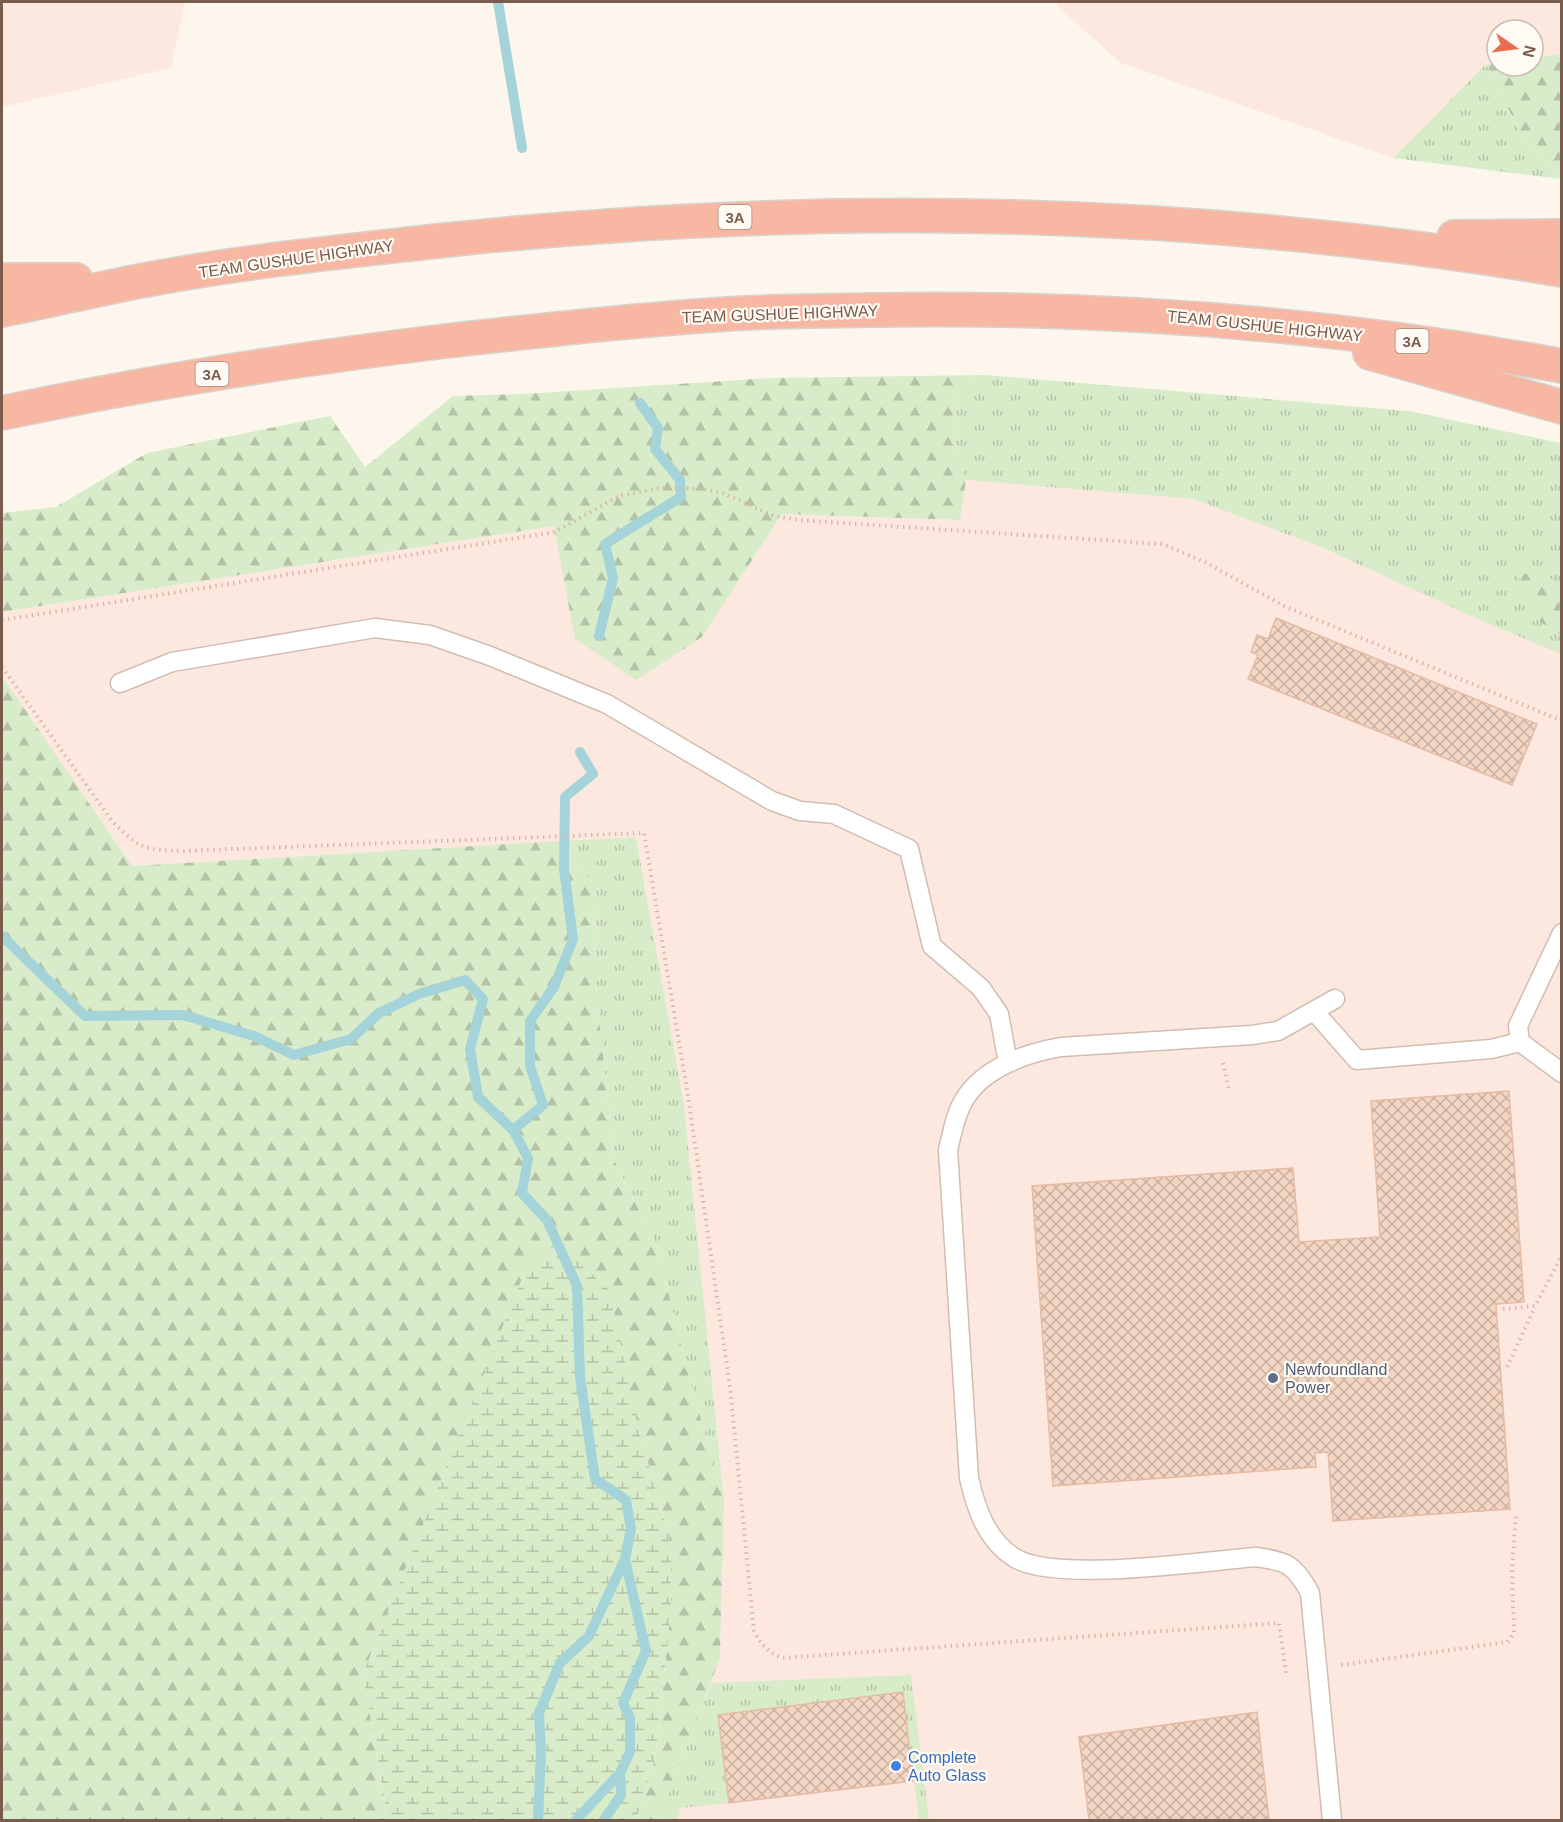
<svg xmlns="http://www.w3.org/2000/svg" width="1563" height="1822" font-family="Helvetica,sans-serif">
<style>
.commercial{fill:#fde8e0}
.grass{fill:url(#grass-tufts)}
.forest{fill:url(#forest-firs)}
.wetland{fill:url(#wetland-marsh)}
.lines{fill:none;stroke-linecap:round;stroke-linejoin:round}
.stream{stroke:#a5d3da;stroke-width:10}
.building{fill:url(#building-cross-hatch);stroke:#e6bba3;stroke-width:1.5}
.lane-casing{stroke:#d1beb0;stroke-width:21}
.highway-casing{stroke:#dad1cd;stroke-width:36}
.path{stroke:#d9b8a5;stroke-width:4;stroke-dasharray:1.5 4.5;stroke-linecap:butt}
.lane{stroke:#fff;stroke-width:18}
.highway{stroke:#f7b7a3;stroke-width:33}
.service-dot{fill:#5c6f8a;stroke:#fffaf3;stroke-width:2}
.shop-dot{fill:#3f7fe0;stroke:#fffaf3;stroke-width:2}
.labels{text-anchor:middle;dominant-baseline:central;stroke-width:4.5;stroke-linejoin:round;paint-order:stroke}
.shield{fill:#fffaf3;stroke:#a28b7f;stroke-width:1.5}
.shield-label{font-size:15px;font-weight:bold;fill:#7a5c4d}
.street-label{font-size:16px;fill:#7a5c4d;stroke:#fffaf3}
.service-label{font-size:16px;fill:#4e5e75;stroke:#fffaf3;text-anchor:start}
.shop-label{font-size:16px;fill:#366cbe;stroke:#fffaf3;text-anchor:start}
</style>
<defs>
<pattern id="grass-tufts" width="24" height="20" patternUnits="userSpaceOnUse" patternTransform="scale(1.5)"><rect width="24" height="20" fill="#d8ecc9"/><path d="M3 7l-1-3M5 7V3M7 7l1-3M15 17l-1-3M17 17v-4M19 17l1-3" fill="none" stroke="#b4c2a5"/></pattern>
<pattern id="forest-firs" width="22" height="20" patternUnits="userSpaceOnUse" patternTransform="scale(1.5)"><rect width="22" height="20" fill="#d8ecc9"/><path d="M5 1l3.5 6h-7zM16 11l3.5 6h-7z" fill="#b4c2a5"/></pattern>
<pattern id="wetland-marsh" width="20" height="14" patternUnits="userSpaceOnUse" patternTransform="scale(1.5)"><rect width="20" height="14" fill="#d8ecc9"/><path d="M1 5h8M5 5V1M11 12h8M15 12V8" fill="none" stroke="#b4c2a5"/></pattern>
<pattern id="building-cross-hatch" width="8" height="8" patternUnits="userSpaceOnUse" patternTransform="scale(1.5)"><rect width="8" height="8" fill="#f3d5c3"/><path d="M0 0l8 8M0 8l8-8" fill="none" stroke="#cab0a1"/></pattern>
</defs>
<rect width="100%" height="100%" fill="#fdf6ec"/>
<path class="commercial" d="M2,2H185L171,68L2,107Z
M1057,2H1561V54L1533,58V30H1497V62L1486,64L1393,158L1121,63L1057,6Z
M966,480L1193,499L1321,547L1486,623L1561,654V1820H659L720,1658L724,1501L684,1105L636,837L132,866L2,676V612L554,526L702,637L782,514L960,520Z"/>
<path class="grass" d="M1486,64L1526,144L1561,179L1393,158Z
M986,375L1409,411L1561,443V581L1517,573L1540,622L1561,635V654L1486,623L1321,547L1193,499L966,480L952,435L956,389Z
M636,837L684,1105L724,1501L687,1370L658,1249L614,1160L595,978L594,886L561,841Z
M911,1675L929,1820H919L902,1692L718,1715L729,1803L680,1808L678,1820H659L711,1683Z"/>
<path class="forest" d="M1561,54L1562,179H1561L1526,144L1486,64L1533,66V58Z
M986,375L956,389L952,435L966,480L960,520L782,514L702,637L636,680L575,639L554,526L2,612V513L56,507L147,453L330,416L365,467L453,396L522,394L770,378Z
M1516,572L1561,581V635L1540,622Z
M2,676L132,866L561,841L594,886L595,978L614,1160L658,1249L687,1370L724,1501L720,1658L659,1820H636L655,1759L671,1610V1545L638,1427L525,1272L363,1674L386,1807L381,1820H2Z"/>
<path class="wetland" d="M557,1241L610,1291L638,1427L671,1545V1610L655,1759L636,1820H381L386,1807L363,1674L525,1271Z"/>
<g class="lines">
<path class="stream" d="M498,2L522,148
M599,636L613,578L605,544L681,497L680,480L655,449L658,428L640,403
M2,936L85,1016L183,1015L254,1036L294,1055L351,1039L379,1013L419,994L465,980L483,999L470,1049L478,1097L513,1130L528,1158L522,1193L547,1220L577,1286L580,1377L595,1479L626,1500L631,1529L625,1559L589,1636L560,1663L539,1713L541,1752L538,1820
M513,1130L543,1105L530,1066V1021L554,987L573,939L564,869L565,797L593,774L580,752
M576,1820L620,1773L630,1752V1718L623,1703L646,1651L625,1560
M604,1820L621,1795L620,1773"/>
</g>
<path class="building" d="M1276,618L1537,724L1512,785L1248,679L1258,655L1251,652L1257,635L1268,639Z
M1509,1091L1524,1302L1496,1304L1510,1509L1333,1521L1328,1452L1315,1453L1316,1467L1053,1486L1032,1186L1293,1168L1299,1242L1380,1237L1371,1101Z
M903,1692L913,1781L729,1803L718,1715Z
M1257,1712L1269,1820H1089L1079,1737Z"/>
<g class="lines">
<g class="lane-casing">
<path id="lane" d="M120,683L172,662L375,628L430,635L490,656L607,704L772,801L800,811L834,814L909,849L932,946L981,988L999,1014L1008,1063
M1562,933L1518,1026L1520,1042L1562,1073
M1314,1011L1357,1060L1491,1049L1520,1042
M1332,1820L1310,1593C1295,1565 1287,1561 1256,1557C1205,1561 1055,1583 1015,1558C987,1541 976,1509 969,1478L948,1150C952,1134 955,1115 964,1100C983,1068 1026,1053 1061,1047L1252,1035L1278,1031L1335,999"/>
</g>
<g class="highway-casing">
<path id="highway" d="M1454,237L1562,236
M2,280H76
M2,310C48,301 94,290 140,281C238,262 339,252 437,241C810,201 1191,207 1562,270
M1370,353L1562,407
M2,413C148,382 297,359 446,341C545,330 644,319 744,313C786,311 828,311 870,310C1103,306 1333,323 1562,366"/>
</g>
<path class="path" d="M2,620L555,532L619,496L660,488L703,489L723,493L774,516L798,520L1162,544L1205,562L1284,606L1562,721
M2,667L112,821C139,849 145,850 183,851L644,833L688,1096L730,1387L754,1631C760,1644 768,1651 781,1658L1279,1623L1286,1673
M1223,1063L1229,1091
M1503,1309L1535,1306L1562,1255
M1507,1367L1535,1307
M1341,1665L1507,1642L1514,1633L1512,1570L1516,1514"/>
<use href="#lane" class="lane"/>
<use href="#highway" class="highway"/>
</g>
<circle class="service-dot" cx="1273" cy="1378" r="6"/>
<circle class="shop-dot" cx="896" cy="1766" r="6"/>
<g class="labels">
<g class="shield">
<rect x="718.5" y="205" width="33" height="24" rx="4.5"/>
<rect x="1395.5" y="329" width="33" height="24" rx="4.5"/>
<rect x="195.5" y="362" width="33" height="24" rx="4.5"/>
</g>
<g class="shield-label">
<text x="735" y="217">3A</text>
<text x="1412" y="341">3A</text>
<text x="212" y="374">3A</text>
</g>
<g class="street-label">
<text transform="translate(296 259) rotate(-8)">TEAM GUSHUE HIGHWAY</text>
<text transform="translate(780 314) rotate(-2)">TEAM GUSHUE HIGHWAY</text>
<text transform="translate(1265 326) rotate(6)">TEAM GUSHUE HIGHWAY</text>
</g>
<g class="service-label">
<text x="1285" y="1369">Newfoundland<tspan x="1285" dy="18">Power</tspan></text>
</g>
<g class="shop-label">
<text x="908" y="1757">Complete<tspan x="908" dy="18">Auto Glass</tspan></text>
</g>
</g>
<rect width="1563" height="1822" fill="none" stroke="#7a5c4d" stroke-width="6"/>
<g transform="translate(1515 48) rotate(104)"><circle r="28" fill="#fffaf3" stroke="#cabbb1" stroke-width="1.5"/>
<path d="M0-4.5L10 22L0 15L-10 22Z" fill="#e76f51"/>
<text y="-9" font-size="16" font-weight="bold" text-anchor="middle" fill="#7a5c4d">N</text>
</g>
</svg>
